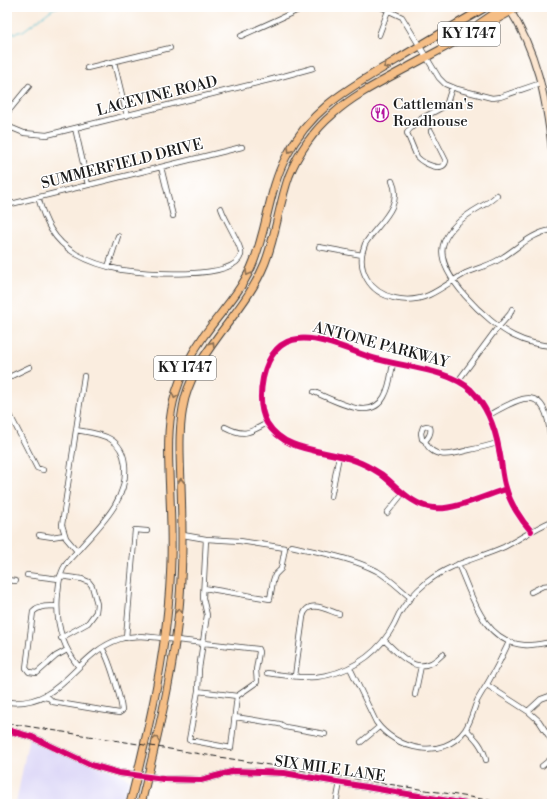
<svg xmlns="http://www.w3.org/2000/svg" width="559" height="811" font-family="'Libre Bodoni',serif">
<style>
.built{fill:#dbd6f7}
.lines{fill:none;stroke-linecap:round;stroke-linejoin:round}
.stream{stroke:#56bfd2;stroke-width:1}
.street-casing{stroke:#3d3b39;stroke-width:6}
.secondary-casing{stroke:#3d3b39;stroke-width:8}
.primary-casing{stroke:#3d3b39;stroke-width:9}
.street{stroke:#fff;stroke-width:4.5}
.secondary{stroke:#fbe5cf;stroke-width:6}
.primary{stroke:#f5be86;stroke-width:7}
.rail{stroke:#1c1c1c;stroke-width:1;stroke-dasharray:6 3;stroke-linecap:butt}
.cycleway-casing{stroke:#fff;stroke-width:8}
.cycleway{stroke:#d6006c;stroke-width:6}
.oneway{stroke:#886d51}
.labels{text-anchor:middle;dominant-baseline:central;stroke-width:3;stroke-linejoin:round;paint-order:stroke}
.shield{fill:#fff;stroke:#606060;stroke-width:1}
.shield-label{font-size:14px;font-weight:bold;fill:#1c1c1c}
.street-label{font-size:15px;fill:#1c1c1c;stroke:#fff}
.poi-label{font-size:15px;fill:#1c1c1c;stroke:#fff;text-anchor:start}
</style>
<rect width="100%" height="100%" fill="#fff"/>
<filter id="ink" filterUnits="userSpaceOnUse"><feTurbulence type="fractalNoise" baseFrequency=".025" numOctaves="2"/><feDisplacementMap in="SourceGraphic" scale="8" xChannelSelector="R" yChannelSelector="G"/><feConvolveMatrix kernelMatrix="1 2 1 2 8 2 1 2 1" color-interpolation-filters="sRGB"/></filter>
<filter id="wash" filterUnits="userSpaceOnUse"><feTurbulence type="fractalNoise" baseFrequency=".012" numOctaves="4" result="noise"/><feDisplacementMap in="SourceGraphic" scale="16" xChannelSelector="R" yChannelSelector="G"/><feGaussianBlur stdDeviation="0.9" result="paint"/><feColorMatrix in="noise" values="0 0 0 0 0 0 0 0 0 0 0 0 0 0 0 0 0 1.4 0 .05"/><feComposite in="paint" operator="in"/></filter>
<g filter="url(#wash)">
<rect width="100%" height="100%" fill="#faeddf"/>
<path class="built" d="M29,736L63,751L119,773L129,779L131,785L130,804H16Z"/>
<g class="lines">
<path class="stream" d="M87,7L98,9L121,7
M7,32L15,33L23,31L54,8L59,7"/>
</g>
</g>
<g filter="url(#ink)">
<g class="lines">
<g class="street-casing">
<path id="street" d="M381,7L402,17L439,78L445,84L457,89L492,98L500,97L541,83
M379,35L389,8
M241,36L305,7
M114,62L127,116
M87,68L170,48
M7,113L29,86
M425,117L428,124
M418,120C416,127 409,127 407,133L417,157C423,163 443,174 446,161L431,131
M417,121L443,107L447,103L452,87
M7,126L24,133L47,135L273,79L313,68
M75,128L88,185
M161,167L173,216
M392,181C404,207 377,224 365,244C360,256 361,269 367,279C379,300 409,304 429,295C442,289 453,280 466,273C477,268 489,266 500,259C517,249 531,233 552,230
M497,195C493,200 487,203 480,207C466,215 450,226 444,242C432,272 489,324 514,336C526,342 539,345 552,346
M38,197C45,222 53,240 76,254C90,262 106,267 122,270C143,273 234,281 241,255C243,247 224,219 221,208
M7,205L242,147
M319,247L362,255
M108,267L118,236
M7,378L30,367
M458,381L495,331L510,314L512,309
M314,392C326,397 352,410 364,409C373,409 380,404 384,397C390,387 391,374 393,363
M7,409L37,468L43,470
M489,415C500,409 511,402 523,399C549,393 550,431 551,448C551,452 550,456 551,460
M225,427C244,437 249,433 267,423
M76,430C99,434 122,435 125,465C128,500 101,524 80,548C74,555 67,561 63,569C59,577 59,585 58,593C55,621 61,645 79,667
M425,441L422,439L421,433L423,427L427,426L430,427C432,433 429,437 425,441C433,461 454,454 469,450C479,448 488,446 497,443
M506,489C487,495 452,511 434,508C412,506 398,487 381,474C373,469 365,464 356,461C327,449 286,454 267,423C259,409 260,393 263,378C277,316 327,342 367,356C397,367 448,368 471,390C487,406 495,427 499,450C502,463 502,476 506,488C510,503 521,520 531,531
M331,497L339,456
M387,513L403,493
M39,535L52,537L64,535
M183,535L206,539L240,541L285,548L281,569L275,575L273,581L270,599L204,588
M291,546C321,553 350,557 377,571C389,578 400,589 411,598
M77,551L66,538L62,525L84,376
M458,564C472,595 483,642 524,645C534,646 543,643 552,642
M27,575L59,579
M60,576L82,579L89,582L92,586L97,604L96,612L88,623L61,638
M7,580L16,581
M531,592L543,586L552,585
M56,606C47,607 40,605 33,612L26,668L29,672L37,673L56,656L67,650
M126,638L135,530L147,531
M384,640C403,658 419,679 443,654
M350,668L376,722C396,750 443,761 465,730C471,721 473,711 477,701C481,693 487,685 491,677C498,666 503,654 509,642
M267,673C283,675 300,678 316,677C345,674 373,658 389,633C393,627 396,621 399,614C406,602 416,591 427,582C451,563 477,559 504,547C520,539 535,528 552,521
M295,676L303,617C307,598 327,610 339,614
M487,685L529,712L539,721L552,741
M198,691L237,696L231,748L189,740L198,691L199,669L207,615L203,598L206,539
M415,695L421,666
M43,697L49,698L53,702L119,713L122,711C121,698 109,658 102,648
M7,702C63,708 74,654 120,639C138,633 158,638 177,640C204,643 231,646 258,649L259,652L256,670L257,682L237,696
M528,711L541,699L552,695
M235,717L280,724L285,727L325,734
M466,729C476,739 483,746 486,760
M361,742L379,727
M542,766L552,758
M336,804L340,782"/>
</g>
<g class="secondary-casing">
<path id="secondary" d="M508,7C537,51 546,98 552,150
M7,730L32,737L91,765L119,773L164,779L201,780L235,771L284,773L466,804"/>
</g>
<g class="primary-casing">
<path id="primary" d="M479,24L504,7
M130,804C150,724 169,643 171,560C172,530 170,500 169,471C168,444 168,417 176,392C182,372 191,354 203,337C219,314 239,294 251,268C267,232 268,191 286,157C311,108 348,89 393,62C424,43 455,25 486,7
M141,804C159,730 178,655 181,579C183,547 182,515 181,484C180,455 178,426 185,398C200,345 245,313 265,263C276,235 279,204 289,176C298,153 314,130 333,114C355,94 383,81 410,66C446,47 483,27 519,7"/>
</g>
<use href="#street" class="street"/>
<use href="#secondary" class="secondary"/>
<use href="#primary" class="primary"/>
<path class="rail" d="M7,723L513,804"/>
<g class="cycleway-casing">
<path id="cycleway" d="M506,489C487,495 452,511 434,508C412,506 398,487 381,474C373,469 365,464 356,461C327,449 286,454 267,423C259,409 260,393 263,378C277,316 327,342 367,356C397,367 448,368 471,390C487,406 495,427 499,450C502,463 502,476 506,488C510,503 521,520 531,531
M7,730L32,737L91,765L119,773L164,779L201,780L235,771L284,773L466,804"/>
</g>
<use href="#cycleway" class="cycleway"/>
</g>
<defs><path id="oneway-chevron" d="M-2-3.5L2.5 0L-2 3.5" fill="none" stroke-width="1.6" stroke-linecap="round" stroke-linejoin="round"/></defs>
<g class="oneway">
<use href="#oneway-chevron" transform="translate(386 66) rotate(149)"/>
<use href="#oneway-chevron" transform="translate(290 150) rotate(121)"/>
<use href="#oneway-chevron" transform="translate(248 273) rotate(118)"/>
<use href="#oneway-chevron" transform="translate(212 344) rotate(-56)"/>
<use href="#oneway-chevron" transform="translate(175 396) rotate(106)"/>
<use href="#oneway-chevron" transform="translate(181 481) rotate(-92)"/>
<use href="#oneway-chevron" transform="translate(179 611) rotate(-84)"/>
<use href="#oneway-chevron" transform="translate(156 739) rotate(-77)"/>
</g>
</g>
<defs>
<g id="restaurant-ring" transform="scale(0.9)"><circle r="9.5" fill="#fff" stroke="#b5179e" stroke-width="1.5"/><path d="M-5-6h1v4h1v-4h1v4h1v-4h1v5L-1.5 .5V6h-2V.5L-5-1ZM5-6V6H3V1.5H1.5Q1.5-4 5-6Z" fill="#b5179e"/></g>
</defs>
<g fill-rule="evenodd">
<use href="#restaurant-ring" x="380" y="113"/>
</g>
<g class="labels">
<g class="shield">
<rect x="438" y="22" width="62" height="24" rx="3"/>
<rect x="154" y="356" width="62" height="24" rx="3"/>
</g>
<g class="shield-label">
<text x="469" y="34">KY 1747</text>
<text x="185" y="368">KY 1747</text>
</g>
<g class="street-label">
<text transform="translate(157 96) rotate(-14)">LACEVINE ROAD</text>
<text transform="translate(122 164) rotate(-14)">SUMMERFIELD DRIVE</text>
<text transform="translate(381 345) rotate(15)">ANTONE PARKWAY</text>
<text transform="translate(330 769) rotate(8)">SIX MILE LANE</text>
</g>
<g class="poi-label">
<text x="393" y="104">Cattleman's<tspan x="393" dy="17">Roadhouse</tspan></text>
</g>
</g>
<rect width="559" height="811" fill="none" stroke="#fff" stroke-width="24"/>
</svg>
